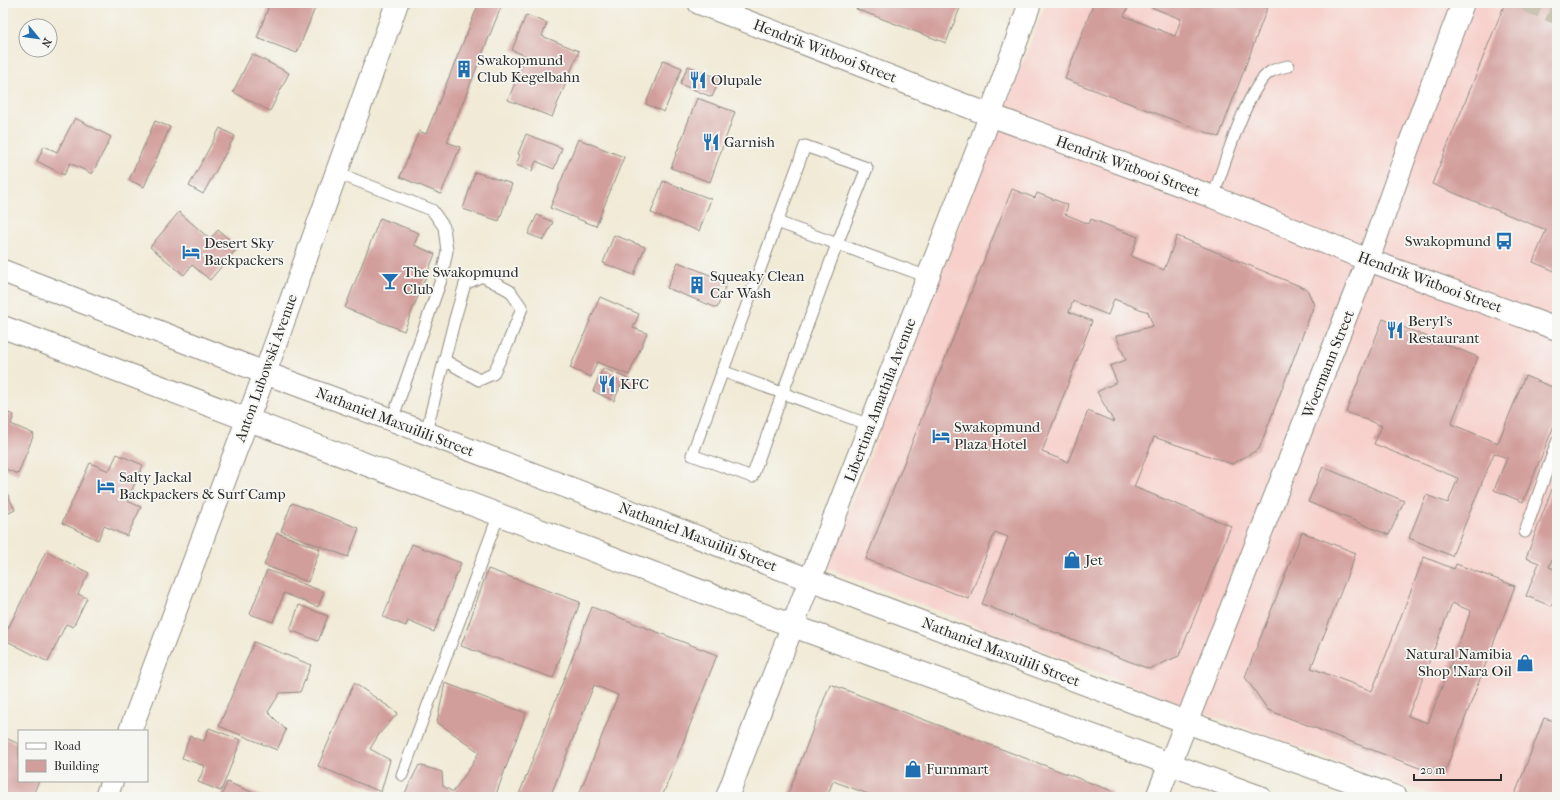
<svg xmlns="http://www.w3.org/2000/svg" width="1560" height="800" font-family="'IM FELL French Canon',serif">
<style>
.built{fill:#f7d0cb}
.building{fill:#d29e9b;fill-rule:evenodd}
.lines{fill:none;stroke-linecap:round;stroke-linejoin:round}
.pedestrian-tunnel{stroke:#c9c4b4;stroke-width:17;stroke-dasharray:17 8;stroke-linecap:butt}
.service-casing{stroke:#8e8a80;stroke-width:13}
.minor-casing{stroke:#8e8a80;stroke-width:24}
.tertiary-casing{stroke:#8e8a80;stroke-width:24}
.trunk-casing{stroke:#8e8a80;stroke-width:24}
.service{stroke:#fff;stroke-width:11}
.minor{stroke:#fff;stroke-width:22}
.tertiary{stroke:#fff;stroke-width:22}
.trunk{stroke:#fff;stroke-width:22}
.labels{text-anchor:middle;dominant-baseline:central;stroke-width:3.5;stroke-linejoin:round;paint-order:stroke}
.street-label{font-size:15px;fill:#2b2b2b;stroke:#f6f6f2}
.poi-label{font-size:15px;fill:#2b2b2b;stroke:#f6f6f2;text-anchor:start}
</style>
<rect width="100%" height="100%" fill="#f6f6f2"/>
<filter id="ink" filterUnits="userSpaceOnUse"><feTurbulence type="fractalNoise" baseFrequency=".025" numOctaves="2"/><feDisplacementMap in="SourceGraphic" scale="8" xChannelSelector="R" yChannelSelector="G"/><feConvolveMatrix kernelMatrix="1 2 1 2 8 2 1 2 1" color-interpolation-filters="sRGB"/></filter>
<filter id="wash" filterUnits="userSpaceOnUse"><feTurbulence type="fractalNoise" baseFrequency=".012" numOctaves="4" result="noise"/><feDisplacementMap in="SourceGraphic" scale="16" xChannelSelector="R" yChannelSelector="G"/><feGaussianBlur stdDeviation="0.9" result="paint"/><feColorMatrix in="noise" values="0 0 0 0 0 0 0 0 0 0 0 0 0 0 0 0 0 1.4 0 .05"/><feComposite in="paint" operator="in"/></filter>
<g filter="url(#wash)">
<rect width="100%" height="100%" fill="#f1ead6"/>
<path class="built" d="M1046,3H1557V797H1438L1205,713L827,568Z"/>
<g id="blocks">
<path class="building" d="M270,3H317L297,53L257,38Z
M479,3H491L501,7L447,142L460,147L441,194L400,177L419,131L426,134Z
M859,3H962L946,43L856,9Z
M1090,3H1130L1124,16L1175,36L1181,19L1151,7L1152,3H1269L1219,137L1065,79L1093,5Z
M1505,3H1557V272L1533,262L1546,230L1432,184Z
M526,15L547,23L542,36L579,51L552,117L508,100L526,56L512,50Z
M252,54L289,73L270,111L233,92Z
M663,60L682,68L664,112L646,104Z
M688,66L720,79L712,97L680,84Z
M697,98L735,112L710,182L671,168Z
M75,118L111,137L92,174L70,163L64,175L37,161L44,146L57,152Z
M155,121L170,127L144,187L129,180Z
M220,128L235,136L203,194L189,186Z
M526,134L562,148L554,169L536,161L532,171L516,165L520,155L518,154Z
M578,139L624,157L596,226L550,208Z
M475,172L512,184L499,221L463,209Z
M663,181L711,199L699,231L651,213Z
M1012,189L1035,198L1037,193L1068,205L1065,214L1089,224L1091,219L1138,237L1131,256L1164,270L1177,236L1307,289L1314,305L1259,449L1232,464L1154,437L1134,487L1231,526L1179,656L1149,669L982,604L1008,537L995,532L969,599L866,559ZM1114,299L1148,312L1153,326L1116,336L1126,360L1110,366L1117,382L1097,392L1114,422L1088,411L1068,462L1042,452L1092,321L1069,312L1073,301L1108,315Z
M179,212L210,239L218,230L238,247L210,280L192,265L184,275L150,247Z
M537,215L553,222L544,240L528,234Z
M380,218L419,233L414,245L435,254L404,331L345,308Z
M614,235L645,247L634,275L603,263Z
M678,262L727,282L717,308L667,288Z
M600,297L639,314L633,328L647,333L629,375L597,362L591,377L570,368Z
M1383,319L1478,357L1451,424L1498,443L1525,376L1557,389V418L1523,502L1494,490L1507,458L1494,453L1452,556L1409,538L1426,495L1448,503L1458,478L1374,444L1382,426L1346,412Z
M603,368L637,383L634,390L621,385L614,401L593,391Z
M3,411L14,415L11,424L34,434L18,474L3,468Z
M117,454L143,465L127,501L141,507L127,536L104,526L98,540L62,523L90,463L109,471Z
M1323,467L1404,501L1389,535L1308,502Z
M1557,476V547L1549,567L1557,570V591L1551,606L1526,596L1539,563L1526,558Z
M6,491L15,510L3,516V492Z
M292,503L359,528L348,557L281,531Z
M1302,532L1356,553L1311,668L1372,691L1424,557L1454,569L1456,564L1515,586L1443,777L1268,710L1245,677ZM1452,603L1471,611L1428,723L1408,716Z
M277,533L320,549L308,582L264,565Z
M412,544L461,563L434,632L408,621L406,626L383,617Z
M46,551L89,573L78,594L87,598L73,627L66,624L48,662L3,639Z
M488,569L580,602L553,678L461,646Z
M267,570L324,592L318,607L284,593L273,622L250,614Z
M299,605L328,616L318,641L290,630Z
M592,607L717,655L662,797H578L618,695L594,685L550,797H518Z
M254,642L311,665L300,692L280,693L268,712L286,730L277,750L219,726Z
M354,683L398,713L379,734L370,749L390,760L381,792L318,766Z
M445,683L526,713L495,797H403L419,765L442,772L443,786L453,792L472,765L479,752L437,722Z
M830,684L1112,791L1110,797H876L833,781L827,797H787Z
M1544,718L1557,722V797H1514Z
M209,728L241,740L221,791L198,782L205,766L182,758L190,736L204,741Z
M3,737L19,744V781H39L32,797H3Z
M227,782L264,797H221Z"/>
</g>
</g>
<g filter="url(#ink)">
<use href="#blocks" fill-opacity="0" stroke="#8e8a80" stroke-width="1"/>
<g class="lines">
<path class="pedestrian-tunnel" d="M1525,3L1557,16"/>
<g class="service-casing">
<path id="service" d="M805,146L867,168L837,244L752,477L692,455Z
M337,173L432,210L444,227L447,251L441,280L392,420
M1213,197C1223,169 1247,87 1270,72C1275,69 1283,67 1288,66
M777,222L928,277
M722,371L870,425
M426,432L454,322L465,284L482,276L510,291L522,308L508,343L493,374L479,380L444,360
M1525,532L1557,442
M402,775L499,514"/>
</g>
<g class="minor-casing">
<path id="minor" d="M699,3L990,115L1213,197L1368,260L1557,329
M810,580L982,138L1030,3
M130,731L265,373L397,3
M106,797L112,781
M1157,797L1368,260L1408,148L1463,3"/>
</g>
<g class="tertiary-casing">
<path id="tertiary" d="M727,797L810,580"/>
</g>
<g class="trunk-casing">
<path id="trunk" d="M3,271L265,373L392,420L810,580L1186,722L1396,797
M3,327L793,626L1260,797"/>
</g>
<use href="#service" class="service"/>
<use href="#minor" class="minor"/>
<use href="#tertiary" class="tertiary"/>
<use href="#trunk" class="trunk"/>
</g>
</g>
<defs>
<g id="building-bare" transform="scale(1.38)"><path d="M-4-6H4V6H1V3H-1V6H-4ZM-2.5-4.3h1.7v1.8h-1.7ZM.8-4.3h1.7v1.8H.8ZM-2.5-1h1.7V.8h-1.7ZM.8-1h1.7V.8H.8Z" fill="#1f6fb2" stroke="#f6f6f2" stroke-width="2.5" paint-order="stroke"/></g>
<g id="restaurant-bare" transform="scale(1.38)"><path d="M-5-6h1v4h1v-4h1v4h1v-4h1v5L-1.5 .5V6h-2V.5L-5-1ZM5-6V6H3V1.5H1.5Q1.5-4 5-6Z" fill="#1f6fb2" stroke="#f6f6f2" stroke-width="2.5" paint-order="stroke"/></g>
<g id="bus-bare" transform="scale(1.38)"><path d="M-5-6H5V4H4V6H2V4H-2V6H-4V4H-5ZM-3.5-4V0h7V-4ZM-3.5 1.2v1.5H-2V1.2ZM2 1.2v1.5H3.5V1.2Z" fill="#1f6fb2" stroke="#f6f6f2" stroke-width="2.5" paint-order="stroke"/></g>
<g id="hotel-bare" transform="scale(1.38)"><path d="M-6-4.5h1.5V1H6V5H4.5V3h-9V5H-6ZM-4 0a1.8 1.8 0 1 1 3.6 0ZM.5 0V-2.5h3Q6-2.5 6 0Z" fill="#1f6fb2" stroke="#f6f6f2" stroke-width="2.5" paint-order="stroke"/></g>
<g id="bar-bare" transform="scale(1.38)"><path d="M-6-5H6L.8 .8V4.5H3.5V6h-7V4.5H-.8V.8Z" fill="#1f6fb2" stroke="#f6f6f2" stroke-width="2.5" paint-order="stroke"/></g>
<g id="shop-bare" transform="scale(1.38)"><path d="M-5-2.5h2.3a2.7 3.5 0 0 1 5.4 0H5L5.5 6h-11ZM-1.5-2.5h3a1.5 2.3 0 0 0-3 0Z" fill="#1f6fb2" stroke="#f6f6f2" stroke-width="2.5" paint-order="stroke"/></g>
</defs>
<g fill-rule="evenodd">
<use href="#building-bare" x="464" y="69"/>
<use href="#restaurant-bare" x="698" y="80"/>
<use href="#restaurant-bare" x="711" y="142"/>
<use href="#bus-bare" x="1504" y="241"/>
<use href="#hotel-bare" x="191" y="252"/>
<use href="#bar-bare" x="390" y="281"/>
<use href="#building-bare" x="697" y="285"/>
<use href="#restaurant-bare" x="1395" y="330"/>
<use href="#restaurant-bare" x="607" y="384"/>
<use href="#hotel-bare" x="941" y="436"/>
<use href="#hotel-bare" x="106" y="486"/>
<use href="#shop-bare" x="1072" y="560"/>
<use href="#shop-bare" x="1525" y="663"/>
<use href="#shop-bare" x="913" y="769"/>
</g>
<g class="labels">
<g class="street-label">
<text transform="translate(825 51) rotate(21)">Hendrik Witbooi Street</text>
<text transform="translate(1128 166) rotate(20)">Hendrik Witbooi Street</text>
<text transform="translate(1430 282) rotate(20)">Hendrik Witbooi Street</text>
<text transform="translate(1328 364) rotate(-68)">Woermann Street</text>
<text transform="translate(266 368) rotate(-70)">Anton Lubowski Avenue</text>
<text transform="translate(880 400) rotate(-69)">Libertina Amathila Avenue</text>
<text transform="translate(395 422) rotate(21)">Nathaniel Maxuilili Street</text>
<text transform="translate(698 537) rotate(21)">Nathaniel Maxuilili Street</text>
<text transform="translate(1001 652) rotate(21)">Nathaniel Maxuilili Street</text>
</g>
<g class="poi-label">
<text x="477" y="60">Swakopmund<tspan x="477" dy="17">Club Kegelbahn</tspan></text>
<text x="711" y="80">Olupale</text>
<text x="724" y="142">Garnish</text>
<text x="1491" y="241" text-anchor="end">Swakopmund</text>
<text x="204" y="243">Desert Sky<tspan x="204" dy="17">Backpackers</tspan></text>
<text x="403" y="272">The Swakopmund<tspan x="403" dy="17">Club</tspan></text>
<text x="710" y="276">Squeaky Clean<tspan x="710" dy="17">Car Wash</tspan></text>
<text x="1408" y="321">Beryl's<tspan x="1408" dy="17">Restaurant</tspan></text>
<text x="620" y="384">KFC</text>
<text x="954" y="427">Swakopmund<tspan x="954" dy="17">Plaza Hotel</tspan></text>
<text x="119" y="477">Salty Jackal<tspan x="119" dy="17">Backpackers &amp; Surf Camp</tspan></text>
<text x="1085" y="560">Jet</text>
<text x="1512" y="654" text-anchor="end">Natural Namibia<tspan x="1512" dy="17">Shop !Nara Oil</tspan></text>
<text x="926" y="769">Furnmart</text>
</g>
</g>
<rect width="1560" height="800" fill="none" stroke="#f6f6f2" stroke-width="16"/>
<rect x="18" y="730" width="130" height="52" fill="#f6f6f2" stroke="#a5a5a2"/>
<rect x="26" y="743" width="20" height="6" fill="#ffffff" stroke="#a5a5a2"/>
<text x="54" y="750" font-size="12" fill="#2b2b2b">Road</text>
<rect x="26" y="760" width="20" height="12" fill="#d29e9b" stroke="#a5a5a2"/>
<text x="54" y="770" font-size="12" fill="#2b2b2b">Building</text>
<g transform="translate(38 38) rotate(119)"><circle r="19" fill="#f6f6f2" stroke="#a5a5a2"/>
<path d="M0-3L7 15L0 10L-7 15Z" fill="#1f6fb2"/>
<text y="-6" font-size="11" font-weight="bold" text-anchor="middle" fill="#2b2b2b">N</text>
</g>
<path d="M1414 774v6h87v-6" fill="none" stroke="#2b2b2b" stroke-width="2"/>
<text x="1420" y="774" font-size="12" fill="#2b2b2b" stroke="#f6f6f2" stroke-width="3" paint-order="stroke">20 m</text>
</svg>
